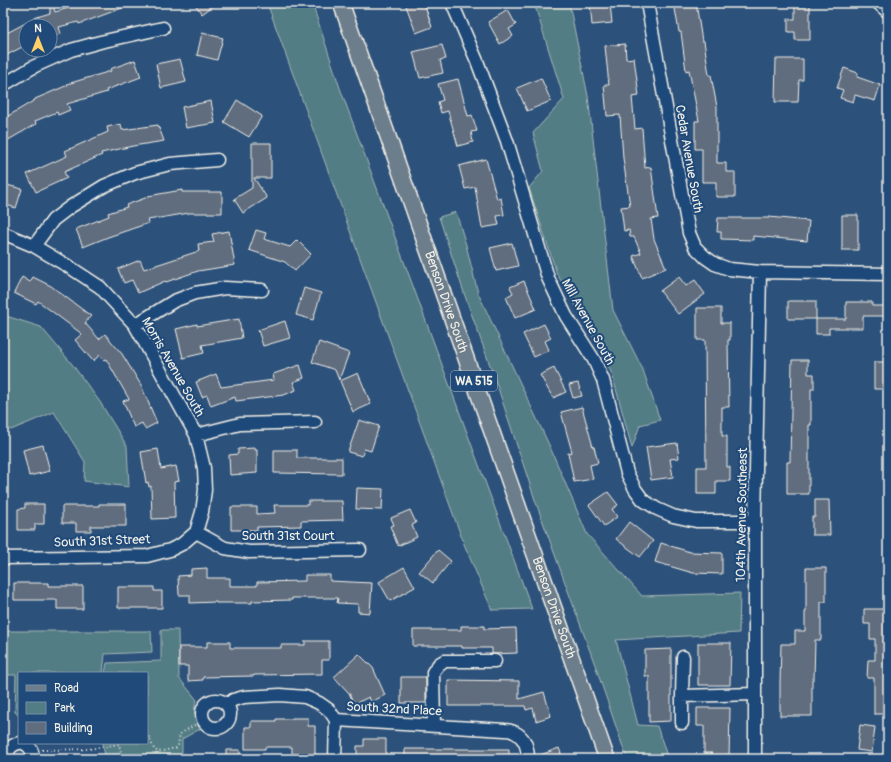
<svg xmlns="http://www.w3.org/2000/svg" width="891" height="762" font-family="Pangolin,sans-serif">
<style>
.green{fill:#537d85;stroke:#a4b7b6}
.building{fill:#606d7f;stroke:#f4f1e8}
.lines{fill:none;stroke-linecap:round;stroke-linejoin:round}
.minor-casing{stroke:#f4f1e8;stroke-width:15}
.major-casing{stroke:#f4f1e8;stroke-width:18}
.path{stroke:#f4f1e8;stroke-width:2;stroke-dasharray:1 3;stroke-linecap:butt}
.minor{stroke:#1f4a7a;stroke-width:12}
.major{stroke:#6c7d8c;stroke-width:15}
.labels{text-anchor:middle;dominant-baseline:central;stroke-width:4;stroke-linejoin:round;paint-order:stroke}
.shield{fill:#1f4a7a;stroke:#b4bfc7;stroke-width:1}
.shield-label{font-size:12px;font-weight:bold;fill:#f4f1e8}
.street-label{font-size:13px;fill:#f4f1e8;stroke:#1f4a7a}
</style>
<rect width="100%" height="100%" fill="#2c517b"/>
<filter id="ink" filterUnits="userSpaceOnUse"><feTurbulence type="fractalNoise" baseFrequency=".025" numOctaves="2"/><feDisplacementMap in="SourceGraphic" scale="8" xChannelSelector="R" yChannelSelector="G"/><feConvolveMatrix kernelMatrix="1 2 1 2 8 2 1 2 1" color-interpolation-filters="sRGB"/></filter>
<g filter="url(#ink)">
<path class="green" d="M267,3H312L340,88L532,609L492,610L464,544Z
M534,3H569L588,96L613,310L643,370L660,420L640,425L632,448L612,374L590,330L557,274L529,188L543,171L533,133L564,99Z
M456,212L466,245L478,293L550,447L587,534L642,596L740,593L739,633L616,640L638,725L657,726L668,759H627L595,665L535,500L496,382L465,296L439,217Z
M3,315L41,327L72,364L100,402L127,446L129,487L84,481L85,462L54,412L11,430L3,425Z
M161,630H178L179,678L197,700C192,709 196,720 200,729L182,739V759H106L102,743H147V673H105L107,663L161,661Z
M3,631H151L152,652L105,654L103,673H19V716L15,712L16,675H3Z"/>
<path class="building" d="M78,3H133V4L79,24L78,22L59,27L61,34L50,37V26H26V45L3,57V35L37,17L50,13V5H53L55,12L79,5Z
M194,3H217L202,14Z
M405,3H424L432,27L416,33Z
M590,3H610L612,23L592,25Z
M674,3H696L702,41H704L709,75H711L717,107V163H726V172H735V197H716V182H702V149H695V121H699L689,70L686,71L681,32H679Z
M795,4H810V40H795V32H788V19H795Z
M508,10L516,25L509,29L513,36L500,44L488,22Z
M202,33L223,38L217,60L197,55Z
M625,44L626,59L634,58L639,96L632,97L635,129L642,128L645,168L651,167L658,218L651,219L654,239L666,268L642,278L633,256L641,253L634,237H630L629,230L624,231L621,207L630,206L623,158L620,115L607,116L604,85H609L605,46Z
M442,45L446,59L440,60L443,73L420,78L413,52Z
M180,59L186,82L161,88L156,64Z
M776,59H803V80H799L798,102H775Z
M135,60L141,77L106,90L107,92L67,104L70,110L58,115L57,112L35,121L36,124L3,143V119L35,100V99L68,85L67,84L111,71L110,69Z
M844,68L858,73L857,77L880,85L875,101L855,95L853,102L840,98L843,90L837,88Z
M541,78L551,101L527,111L517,88Z
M458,79L468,116L472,115L477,131L471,132L473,142L458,146L448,111L441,113L438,102L443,100L438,84Z
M237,100L262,116L249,137L224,122Z
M211,101L215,123L186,128L182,107Z
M121,124L122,130L158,125L164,141L133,146L101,153L102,155L64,172L67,178L36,192L27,174L67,156L65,151L108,132L107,127Z
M252,143H271V178H254L267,198L243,213L234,199L252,188Z
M486,159L497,199L501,198L504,215L497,216L499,225L482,228L475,187L465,189L459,166Z
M3,184L22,189L16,208L3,204Z
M182,190V192H222V213H189L148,220L149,223L108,237L83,247L76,229L109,216L108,213L127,207L126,205L148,197V196Z
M842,215H858V250H842Z
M769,217L809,221L807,241L753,236V240L721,239V232H717L718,218H769Z
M256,230L266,233L264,239L290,247L297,240L311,254L295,271L285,262L249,250Z
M229,231L235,265L198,271L166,282L165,281L138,293L132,280L124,283L118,269L140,260L144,269L199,251L198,244L214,242L212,234Z
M512,243L518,266L496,271L490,248Z
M22,277L30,282L33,277L51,286L91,316L85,323L99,339L105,334L122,354L141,385L157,423L145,429L142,423L134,427L123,401L129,399L106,359L104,360L100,355L93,361L75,340L82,334L38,301L36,304L14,293Z
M679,277L686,286L695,280L705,294L678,314L660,291Z
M524,281L536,309L515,318L506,297L513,293L510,287Z
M304,288L321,293L313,320L296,315Z
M788,301H816V319H788Z
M846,302H872V306H888V316H863V328H829V334H816V319H846Z
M697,308H721V323H730V340H728L729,407H722V436H727V467H730V481H716V494H697V467H706L705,340H697Z
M239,319L242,338L202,345L204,353L183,358L176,329L197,324V326Z
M285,321L290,338L263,346L258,330Z
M544,324L551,338L545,341L549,350L534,357L523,334Z
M319,342L349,353L339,380L335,370L312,362Z
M792,360H808V374H814V389H811V425H809V494H787V462H790Z
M874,362H888V389H874Z
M300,365L304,378L293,382L296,390L284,395L236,401L235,397L211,406L207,395L202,397L196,382L216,374L221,387L274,380L273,374Z
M554,368L566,392L553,398L540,375Z
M358,373L371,404L353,412L340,381Z
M578,383L582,396L573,398L569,385Z
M582,407L593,447H594L598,463L590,465L593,479L574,482L568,453L572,452L561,412Z
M359,420L379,426L371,451L364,449L362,456L348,452Z
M677,443L679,458L670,459L673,477L651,480L646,447Z
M43,445L50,471L29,476L23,450Z
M255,448V450H257V473L230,475L229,455L238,454V449Z
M158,449L161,469L176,466L179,481L174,482L175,518L152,519L151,486L149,487L148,482L146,483L141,452Z
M274,450H297V458H342V474L274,473Z
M357,488L383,489L382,510L356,509Z
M608,492L618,505L612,509L617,517L604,526L589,505Z
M815,500H829L830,535H812V517H815Z
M308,501H342L343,520L301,521V526L257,527V530H231V507H257V514L275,513L274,505H308Z
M25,504H44V524H35V530H18V509L25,508Z
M99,504H126V526H91V531H76V523H62V506H99Z
M410,510L416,523L412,525L417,537L398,546L390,526L394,525L391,518Z
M629,522L653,541L640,557L616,539Z
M661,543L690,552L722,553V574L693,573L655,562Z
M438,550L451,561L433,583L419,572Z
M404,567L415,587L390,601L379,582Z
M207,568V578H230V586H257V582L305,581V575H330V581L372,583L370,613L358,612V604L337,603L338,598H292V600L252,601V603H216V602L190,603V595H179L178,576L191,575V569Z
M806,568H826V602H821V640H815L814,679H812V716H780V682L781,644H795V631H805V612H806Z
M14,583H48V586H83V609H57V600H14Z
M118,587H154V591H162V608H118Z
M864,609H888V714H874V678H867L868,660H875V639H870V624H864Z
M461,626H484V629L516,628L517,653L492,654V648H462V646H413V630H461Z
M305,641H329V660H322V674L254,675V676L203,677V680L188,681V666H179V647H207V642H230V648H281V645H305Z
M698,643H731L730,685H698Z
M671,649V721L649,722V676H645V650Z
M359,654L373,668L385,695L371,702L369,697L354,704L349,693L334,677Z
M401,677H426V703H401Z
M448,680L519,681V699L544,692L551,716L536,721L533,708L526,710L525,706H448Z
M697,708H730L729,759H712V753H704V726H697Z
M292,718H308V726H315V754H292V747H265V749H245V727H251V721H276V719H292Z
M860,725L875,727L872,752L857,750Z
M364,739H386V759H357V746H364Z
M559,748L563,759H535V757Z
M405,749H509V759H405Z
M226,750H240V759H226Z"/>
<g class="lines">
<g class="minor-casing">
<path id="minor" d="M452,3L477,61L507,141L548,278L566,316L594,360L603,380L627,473L635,489L643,500L657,509L673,516L696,521H755
M647,3L689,233L695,247L705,257L715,264L729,269L760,272L888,274
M878,3L888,12
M3,85L35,66L71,50L100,42L163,28
M3,233L34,246L71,268L100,287L135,325L196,435L204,468L205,490L202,512L196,532
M34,246L53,220L70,207L104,186L135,173L170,164L217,160
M135,325L174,301L195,293L225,288L262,290
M196,435L240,424L315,422
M196,532L225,548L249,552L360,550
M3,558L147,556L170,550L182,544L196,532
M682,696L683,657
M202 714a14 14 0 1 1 28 0a14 14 0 1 1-28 0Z
M227,705L233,700L244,697L280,695L305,697L319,703L329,710L336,720L505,730C508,730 512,731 514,732C525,737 528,748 528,759
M682,723V696L755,694
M434,726L433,672L439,664L444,661H495
M23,743C30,746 34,751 32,759
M8,759C6,750 11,745 19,743
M335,759L336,720
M755,759V521L760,272"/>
</g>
<g class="major-casing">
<g id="major">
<path id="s1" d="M341,3L607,759"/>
</g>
</g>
<path class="path" d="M3,340L5,341L3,355
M147,733L154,749L158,752L176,748L178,745L180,734L203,720
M42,750L89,749L119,744L122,757V759"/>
<use href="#minor" class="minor"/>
<use href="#major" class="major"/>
</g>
</g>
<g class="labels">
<rect class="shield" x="451" y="371" width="46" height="20" rx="3"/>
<g class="shield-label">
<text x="474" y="381">WA 515</text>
</g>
<g class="street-label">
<text transform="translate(689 159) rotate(80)">Cedar Avenue South</text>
<text stroke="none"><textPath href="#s1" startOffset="317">Benson Drive South</textPath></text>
<text transform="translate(588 322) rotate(61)">Mill Avenue South</text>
<text transform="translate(173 367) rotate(60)">Morris Avenue South</text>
<text transform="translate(742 515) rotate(-89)">104th Avenue Southeast</text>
<text x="288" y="536">South 31st Court</text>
<text transform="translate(102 541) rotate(-2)">South 31st Street</text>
<text stroke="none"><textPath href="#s1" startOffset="641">Benson Drive South</textPath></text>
<text transform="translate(394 709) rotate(3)">South 32nd Place</text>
</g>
</g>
<rect width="891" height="762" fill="none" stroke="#1f4a7a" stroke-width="16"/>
<rect x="8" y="8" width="875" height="746" fill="none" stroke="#f4f1e8" stroke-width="1.5" filter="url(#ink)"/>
<rect x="18" y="672" width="130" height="72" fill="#1f4a7a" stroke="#748da6"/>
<rect x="26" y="685" width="20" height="6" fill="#6c7d8c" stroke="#748da6"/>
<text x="54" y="692" font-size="12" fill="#f4f1e8">Road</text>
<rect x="26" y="702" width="20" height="12" fill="#537d85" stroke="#748da6"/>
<text x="54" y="712" font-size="12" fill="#f4f1e8">Park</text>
<rect x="26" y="722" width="20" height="12" fill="#606d7f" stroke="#748da6"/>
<text x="54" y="732" font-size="12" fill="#f4f1e8">Building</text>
<g transform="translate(38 38)"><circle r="19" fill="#1f4a7a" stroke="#748da6"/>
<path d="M0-3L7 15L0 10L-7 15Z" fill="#ffd166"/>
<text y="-6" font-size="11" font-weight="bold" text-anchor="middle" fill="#f4f1e8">N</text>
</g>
</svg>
